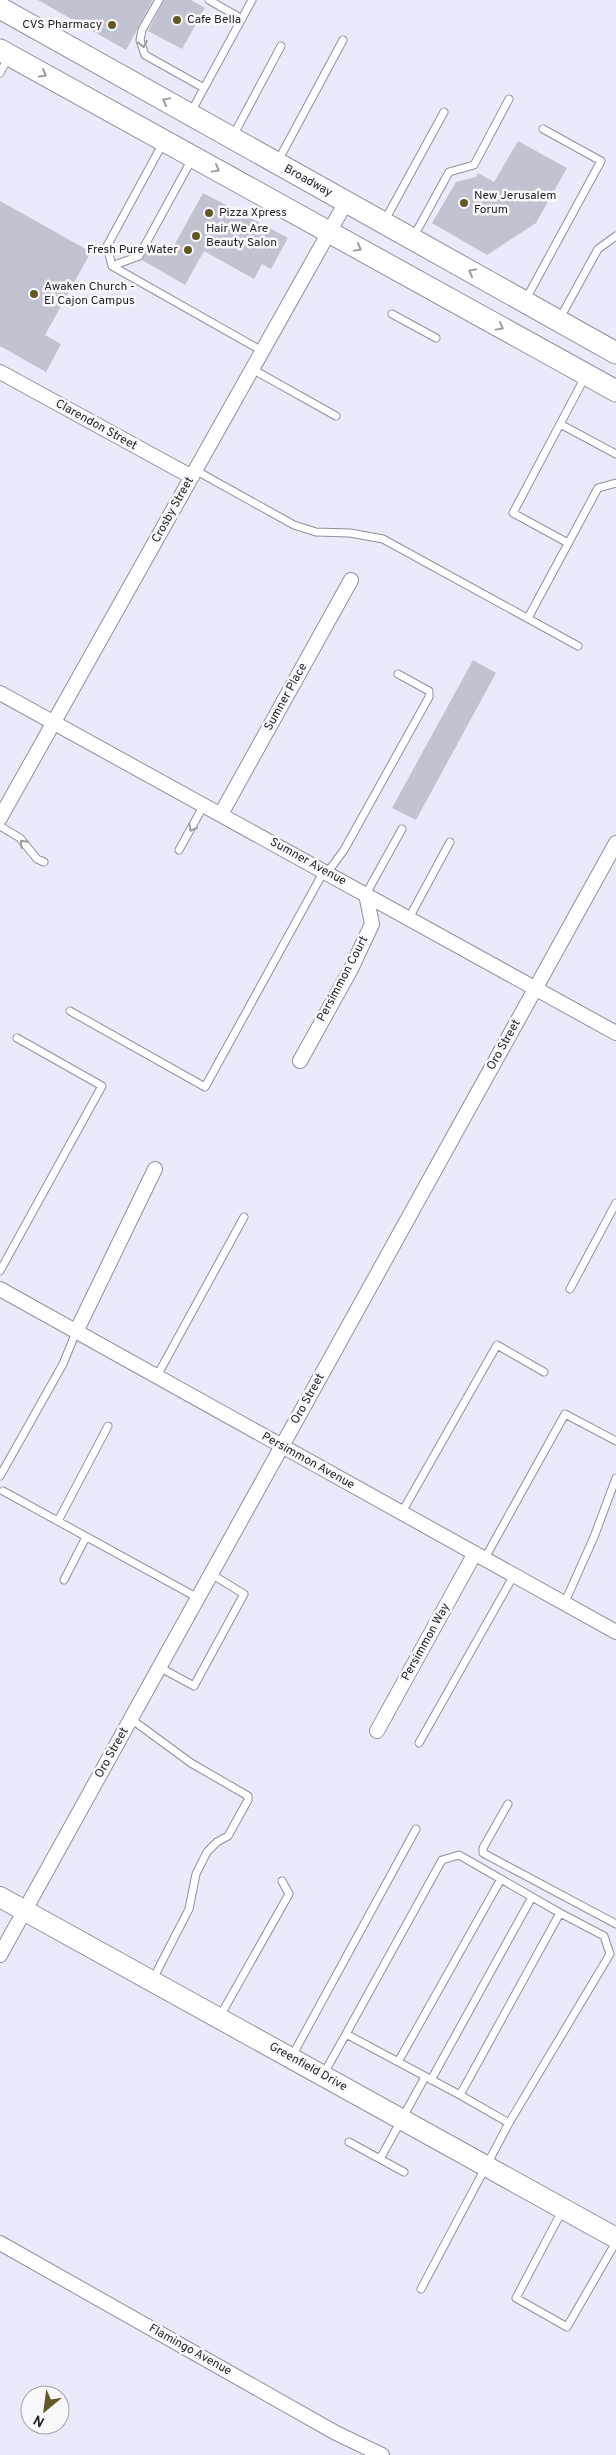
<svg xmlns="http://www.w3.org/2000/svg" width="616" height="2455" font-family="Overpass,sans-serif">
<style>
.building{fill:#c1c3d1}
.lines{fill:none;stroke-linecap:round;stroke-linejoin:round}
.service-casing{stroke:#8f919e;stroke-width:9}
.minor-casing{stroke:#8f919e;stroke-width:16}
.secondary-casing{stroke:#8f919e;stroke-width:22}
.primary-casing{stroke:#8f919e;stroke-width:23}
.service{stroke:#fff;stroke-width:7}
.minor{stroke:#fff;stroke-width:14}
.secondary{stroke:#fff;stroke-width:20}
.primary{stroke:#fff;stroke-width:21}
.oneway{stroke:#9c9d9f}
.poi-dot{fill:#615824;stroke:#f9f9fc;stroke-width:2}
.labels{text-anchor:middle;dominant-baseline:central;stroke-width:5;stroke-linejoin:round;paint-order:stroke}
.poi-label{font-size:12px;fill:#24252a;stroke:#f9f9fc;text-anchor:start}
.street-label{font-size:12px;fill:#24252a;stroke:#f9f9fc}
</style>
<rect width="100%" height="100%" fill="#e9ebfa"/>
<path class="building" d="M38,0H153L126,50Z
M164,0H191L205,8L182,49L148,31Z
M518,141L567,168L536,223L487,255L432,223L456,182L476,177L478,173L494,182Z
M203,193L288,238L271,269L262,264L254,279L204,251L185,285L142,260L152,243L170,253Z
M0,201L91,252L45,335L61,344L46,372L0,346Z
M473,660L496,673L416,820L392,808Z"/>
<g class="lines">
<g class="service-casing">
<path id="service" d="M159,0L142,30L140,40L145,55L204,88
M209,0L242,19
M0,73L8,58
M191,112L252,0
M233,136L281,46
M163,143L107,246L112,266L262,351
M278,161L343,40
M385,220L444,112
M414,236L449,172L474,165L509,99
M112,266L139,256L192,159
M526,299L601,161L543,129
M392,314L436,338
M560,318L598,249L616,236
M252,369L336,416
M560,424L616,454
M195,470L294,525L316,532L350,533L383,539L578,646
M568,543L513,513L585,377
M528,618L598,488L616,483
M0,826L20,838L37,859L44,862
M179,850L204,805
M327,873L344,850L429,697V691L398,674
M366,894L402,829
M409,918L450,842
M70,1011L205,1087L324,871
M0,1271L102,1086L17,1038
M570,1289L616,1203
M157,1376L244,1217
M0,1476L63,1364L76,1332
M3,1491L198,1598
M402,1512L497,1345L544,1372
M58,1521L108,1426
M485,1558L565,1414L616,1441
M64,1580L86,1537
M564,1604L594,1537L616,1478
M159,1667L194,1686L244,1594L211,1574
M131,1719L191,1763L248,1796V1800L228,1836L217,1842L207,1852L196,1874L189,1909L153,1979
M419,1743L514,1575
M508,1804L483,1848V1853L616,1924
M459,1855L560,1913L460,2095L346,2034L442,1860Z
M219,2018L289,1894L282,1881
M291,2058L416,1829
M398,2062L501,1879
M323,2075L346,2034
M431,2080L532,1897
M509,2123L610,1954L604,1936L560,1913
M349,2142L380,2159L425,2077
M380,2159L404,2172
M562,2211L516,2298L567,2327L616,2242
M421,2289L509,2123L460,2095"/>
</g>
<g class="minor-casing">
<path id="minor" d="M0,372L192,477
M0,693L616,1033
M221,814L351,580
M0,818L346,202
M300,1061L351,969L372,924L366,894
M0,1289L616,1632
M76,1332L155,1169
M377,1731L475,1553
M0,1955L616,843
M0,2243L336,2433L382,2455"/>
</g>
<g class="secondary-casing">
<path id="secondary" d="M0,1897L616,2238"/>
</g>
<g class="primary-casing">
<path id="primary" d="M0,8L616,353
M0,50L616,391"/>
</g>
<use href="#service" class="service"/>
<use href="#minor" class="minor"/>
<use href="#secondary" class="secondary"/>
<use href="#primary" class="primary"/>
</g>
<defs><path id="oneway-chevron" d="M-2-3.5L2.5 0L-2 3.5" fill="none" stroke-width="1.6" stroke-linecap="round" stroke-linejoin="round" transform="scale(1.25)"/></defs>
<g class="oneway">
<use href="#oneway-chevron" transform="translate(143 44) rotate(79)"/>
<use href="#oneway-chevron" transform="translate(43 74) rotate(29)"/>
<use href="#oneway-chevron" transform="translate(166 101) rotate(-151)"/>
<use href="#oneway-chevron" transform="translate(216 169) rotate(29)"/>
<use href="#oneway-chevron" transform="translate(358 248) rotate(29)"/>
<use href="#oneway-chevron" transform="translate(472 272) rotate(-151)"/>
<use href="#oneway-chevron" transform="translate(500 327) rotate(29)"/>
<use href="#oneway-chevron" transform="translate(192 828) rotate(119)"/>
<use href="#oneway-chevron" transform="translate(23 843) rotate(-133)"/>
</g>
<g class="poi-dot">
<circle cx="177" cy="20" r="5"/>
<circle cx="112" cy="25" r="5"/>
<circle cx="464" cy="203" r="5"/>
<circle cx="209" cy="213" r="5"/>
<circle cx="196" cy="236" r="5"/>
<circle cx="188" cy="250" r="5"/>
<circle cx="34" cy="294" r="5"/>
</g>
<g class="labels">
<g class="poi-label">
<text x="187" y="20">Cafe Bella</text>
<text x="102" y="25" text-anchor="end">CVS Pharmacy</text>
<text x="474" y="196">New Jerusalem<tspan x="474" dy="14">Forum</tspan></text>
<text x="219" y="213">Pizza Xpress</text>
<text x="206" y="229">Hair We Are<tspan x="206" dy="14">Beauty Salon</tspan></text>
<text x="178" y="250" text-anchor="end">Fresh Pure Water</text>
<text x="44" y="287">Awaken Church -<tspan x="44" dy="14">El Cajon Campus</tspan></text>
</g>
<g class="street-label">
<text transform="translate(308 181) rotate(29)">Broadway</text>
<text transform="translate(96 425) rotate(29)">Clarendon Street</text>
<text transform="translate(173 510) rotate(-61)">Crosby Street</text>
<text transform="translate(286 697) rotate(-61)">Sumner Place</text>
<text transform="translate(308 862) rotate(29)">Sumner Avenue</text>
<text transform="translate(343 979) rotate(-62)">Persimmon Court</text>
<text transform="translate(504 1045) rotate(-61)">Oro Street</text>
<text transform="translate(308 1399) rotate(-61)">Oro Street</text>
<text transform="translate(308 1461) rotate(29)">Persimmon Avenue</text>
<text transform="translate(426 1642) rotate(-61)">Persimmon Way</text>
<text transform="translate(112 1753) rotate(-61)">Oro Street</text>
<text transform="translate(308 2067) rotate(29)">Greenfield Drive</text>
<text transform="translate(190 2350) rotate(29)">Flamingo Avenue</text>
</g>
</g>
<g transform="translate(45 2410) rotate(209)"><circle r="24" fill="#f9f9fc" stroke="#a4a4a8"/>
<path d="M0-4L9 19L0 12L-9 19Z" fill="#615824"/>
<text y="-8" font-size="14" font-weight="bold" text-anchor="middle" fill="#24252a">N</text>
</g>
</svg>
